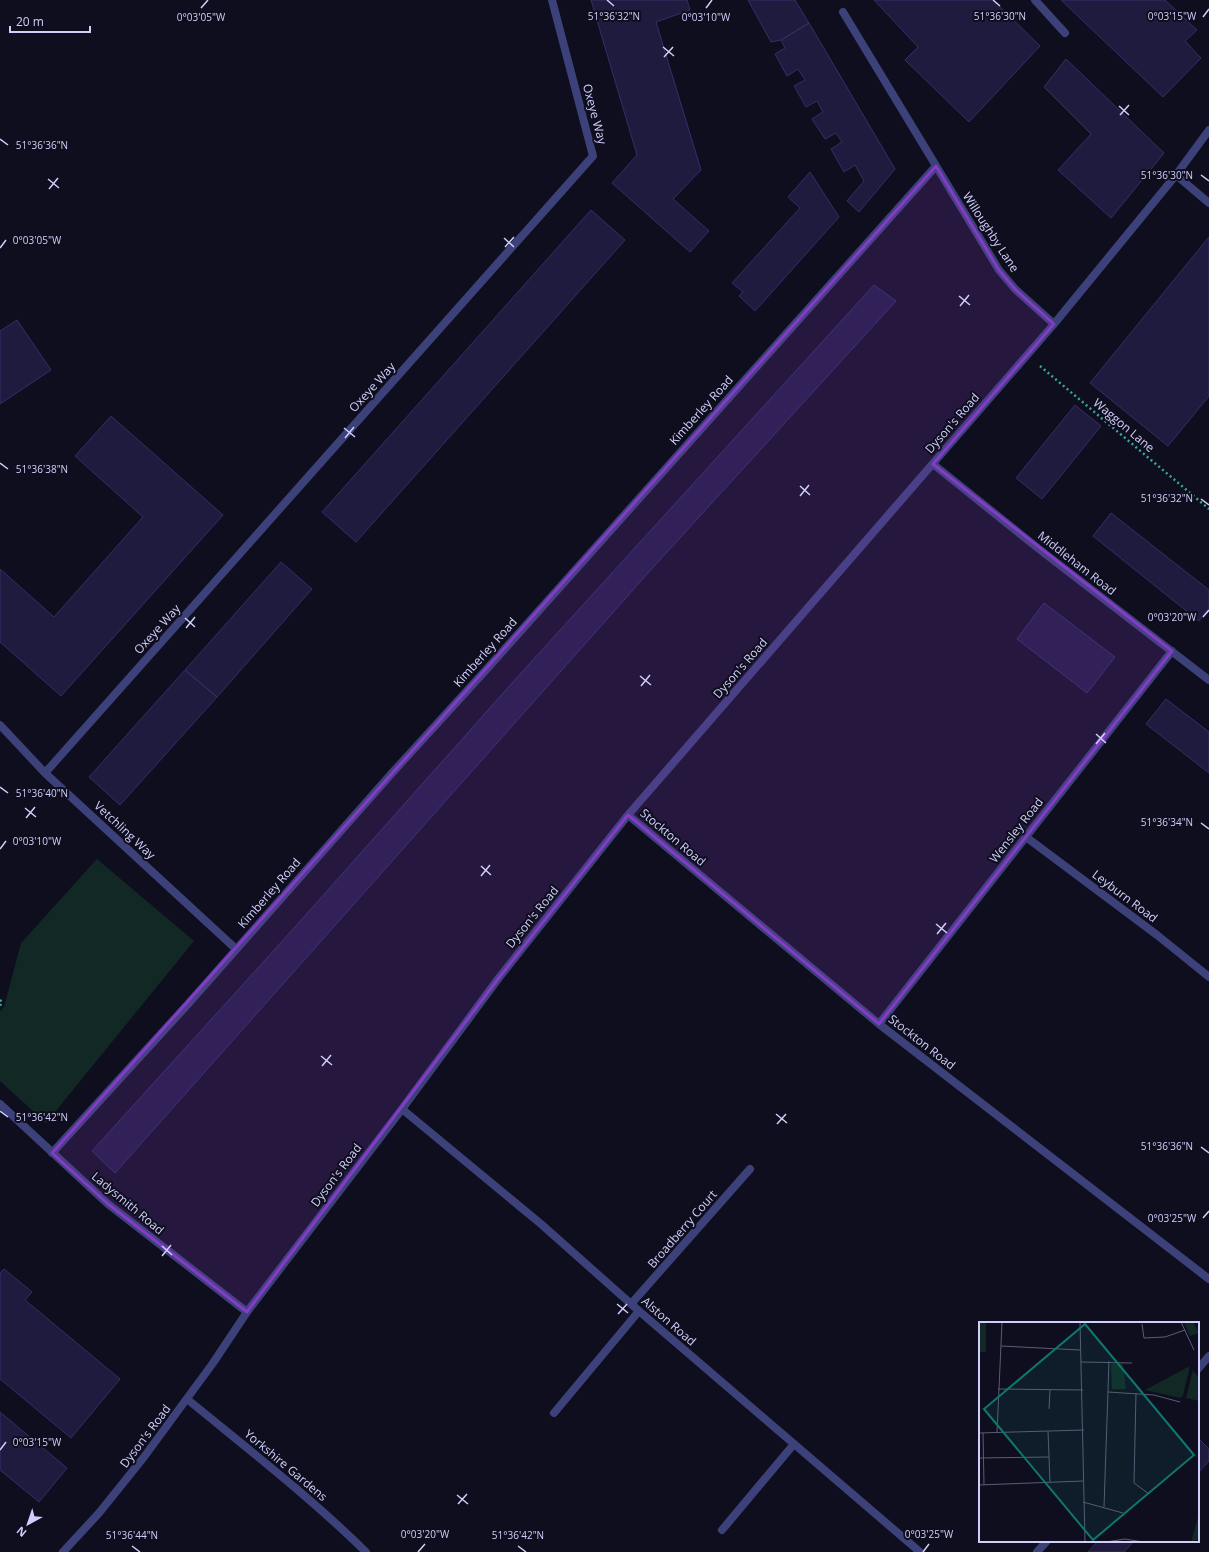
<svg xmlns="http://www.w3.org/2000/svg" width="1209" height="1552" font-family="'Open Sans',sans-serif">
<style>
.green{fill:#112824}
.building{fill:#1e1b3e;stroke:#332f68}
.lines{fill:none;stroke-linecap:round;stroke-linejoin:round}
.path{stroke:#36a893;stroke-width:2.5;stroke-dasharray:2 3;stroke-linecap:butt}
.service{stroke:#3c417a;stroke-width:8}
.minor{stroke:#3c417a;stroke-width:8}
.marked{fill:#833cc5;fill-opacity:0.2;stroke:#833cc5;stroke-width:3;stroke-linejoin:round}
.ticks{fill:none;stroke:#cfcffb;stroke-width:1.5}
.labels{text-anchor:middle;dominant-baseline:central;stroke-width:4;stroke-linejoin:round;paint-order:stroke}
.street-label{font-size:12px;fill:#cfcffb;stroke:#0f0e1e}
.inset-road{fill:none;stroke:#5c5b76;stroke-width:1}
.view{fill:#0f766e;fill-opacity:0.15;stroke:#0f766e;stroke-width:2}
.inset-edge{fill:none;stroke:#cfcffb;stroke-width:2}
.ticks-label{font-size:10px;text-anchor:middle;fill:#cfcffb;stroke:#0f0e1e;stroke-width:4;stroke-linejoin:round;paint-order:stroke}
</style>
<rect width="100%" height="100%" fill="#0f0e1e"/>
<path class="green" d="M97,859L194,941L46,1123L0,1081V1011L4,1007L21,943Z"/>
<path class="building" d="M591,0H687L690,10L656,22L701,170L673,199L709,231L690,252L612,183L637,155Z
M748,0H795L809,23L781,40L771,42Z
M874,0H993L1040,46L969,122L905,60L918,47Z
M1061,0H1165L1197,30L1185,41L1201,58L1163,97Z
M809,23L895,169L859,212L847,201L864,181L855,165L844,172L831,149L842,142L836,133L825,139L812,119L823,112L817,101L806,107L794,86L805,80L798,69L787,76L775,54L785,48L781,40Z
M1066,59L1164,153L1111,218L1058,170L1091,134L1044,87Z
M810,172L839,217L755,311L739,296L743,292L732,283L800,208L788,197Z
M591,210L625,240L356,542L322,512Z
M1209,237V396L1168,446L1090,383Z
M874,285L896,301L648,573L115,1173L92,1151L295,927L521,673Z
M17,320L51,370L0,404V331Z
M1075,405L1101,426L1042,499L1016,478Z
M111,416L223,515L61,696L0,642V569L54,617L143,517L75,456Z
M1111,513L1209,590V608L1199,621L1093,536Z
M281,562L312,589L217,697L185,670Z
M1044,603L1115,657L1087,693L1017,639Z
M185,670L217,697L120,805L89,777Z
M1166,699L1209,732V773L1146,724Z
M4,1269L32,1292L25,1300L120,1379L71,1438L0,1379V1273Z
M0,1412L67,1468L39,1502L0,1470Z
M1198,1438L1209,1449V1461L1198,1473Z
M1098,1541H1134L1124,1552H1088Z"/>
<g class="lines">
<path class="path" d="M1040,366L1209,509
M0,1000L2,1002L0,1006"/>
<path class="service" d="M1035,0L1065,33
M1176,175L1209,203
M554,1413L639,1311
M722,1530L794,1444"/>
<path class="minor" d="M843,12L999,270L1015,289L1054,324
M933,464L1039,549L1209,680
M0,725L45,773L236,949
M45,773L593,156L552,0
M628,815L879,1024L1209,1279
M1026,837L1157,935L1209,977
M879,1024L1172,651
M0,1104L108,1204L247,1312
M402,1109L541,1224L639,1311L920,1552
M52,1153L188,1004L392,773L485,671L936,166
M631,1304L750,1169
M1198,1369L1209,1356
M187,1399C248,1449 310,1497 366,1552
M63,1552L99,1513L144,1457L213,1363L247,1312L402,1109L498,979L628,815L1054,324L1176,175L1209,130
M1037,1552L1047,1541"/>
</g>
<path class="marked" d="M936,166L999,270L1015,289L1054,324L933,464L1172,651L879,1024L628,815L498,979L247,1312L108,1204L52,1153Z"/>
<path class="ticks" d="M607,0L614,6M993,0L1000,6M201,8L208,0M706,8L712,0M1203,17L1209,9M663,47L674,56M664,57L673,47M1119,106L1129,115M1120,115L1129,105M0,139L8,145M1201,175L1209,181M48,179L59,188M49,189L58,178M504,238L514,247M505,247L514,237M0,248L6,240M959,296L970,305M960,306L969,295M344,428L355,437M345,438L354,427M0,463L8,469M800,486L810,495M800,496L809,485M1201,499L1209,505M1203,617L1209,610M185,618L195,627M186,628L195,617M640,676L651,685M641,686L650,675M1096,734L1106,743M1096,744L1105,733M0,787L8,793M25,808L36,817M26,818L35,807M1201,823L1209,829M0,849L6,841M481,866L491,875M481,876L490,865M936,924L947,933M937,934L946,923M321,1056L332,1065M322,1066L331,1055M0,1111L8,1117M776,1114L787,1123M777,1124L786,1114M1201,1147L1209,1153M1203,1218L1209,1211M162,1246L172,1255M162,1256L171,1245M617,1304L628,1313M618,1314L627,1304M0,1450L6,1442M457,1495L468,1504M458,1504L467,1494M132,1546L140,1552M518,1546L526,1552M418,1552L425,1544M923,1552L929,1544"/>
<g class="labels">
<g class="street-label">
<text transform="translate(595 114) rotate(75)">Oxeye Way</text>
<text transform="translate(991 232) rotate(57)">Willoughby Lane</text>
<text transform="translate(372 387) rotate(-48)">Oxeye Way</text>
<text transform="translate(701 410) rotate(-48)">Kimberley Road</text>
<text transform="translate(952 423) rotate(-49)">Dyson's Road</text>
<text transform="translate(1124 425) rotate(40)">Waggon Lane</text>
<text transform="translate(1077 563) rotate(38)">Middleham Road</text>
<text transform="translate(157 629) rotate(-48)">Oxeye Way</text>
<text transform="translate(485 652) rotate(-48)">Kimberley Road</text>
<text transform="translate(740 668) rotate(-49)">Dyson's Road</text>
<text transform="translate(125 830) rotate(43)">Vetchling Way</text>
<text transform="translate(1016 830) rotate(-52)">Wensley Road</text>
<text transform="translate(673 837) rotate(40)">Stockton Road</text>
<text transform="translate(269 893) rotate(-49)">Kimberley Road</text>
<text transform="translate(1125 896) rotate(37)">Leyburn Road</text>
<text transform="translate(532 917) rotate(-51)">Dyson's Road</text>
<text transform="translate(922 1042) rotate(38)">Stockton Road</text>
<text transform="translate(336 1175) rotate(-53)">Dyson's Road</text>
<text transform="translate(128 1203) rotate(40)">Ladysmith Road</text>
<text transform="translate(682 1229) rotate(-49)">Broadberry Court</text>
<text transform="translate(669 1321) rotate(41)">Alston Road</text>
<text transform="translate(145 1436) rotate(-53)">Dyson's Road</text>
<text transform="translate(286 1465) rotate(40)">Yorkshire Gardens</text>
</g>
</g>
<g transform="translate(979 1322)">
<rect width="220" height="220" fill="#0f0e1e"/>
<path d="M0,0H7V30H0ZM205,0H214L220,11L211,14ZM132,42H144L147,67H133ZM211,44L204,74L201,76L166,68ZM214,48L220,56V79L207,76ZM220,193V217L212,220L219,195Z" fill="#112824"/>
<path class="inset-road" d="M101,0L106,220M202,0L215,28M163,2L165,16L186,15L206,8M22,24L101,28M102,40L153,41M19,67L104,68M129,70L175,73L201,80M157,71L155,161L170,172M70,87L71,68M69,109L71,160M0,111L105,108M4,111L5,163M18,111L23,0M0,136L70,135M0,163L104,159M104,180L144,191M125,185L130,39M127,220L146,217L164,220"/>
<path class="view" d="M106,2L215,133L114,218L5,87Z"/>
<rect width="220" height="220" class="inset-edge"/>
</g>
<g class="ticks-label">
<text x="614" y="20">51°36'32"N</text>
<text x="1000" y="20">51°36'30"N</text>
<text x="1172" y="20">0°03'15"W</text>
<text x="201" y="21">0°03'05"W</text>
<text x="706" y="21">0°03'10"W</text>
<text x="42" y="149">51°36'36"N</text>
<text x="1167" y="179">51°36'30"N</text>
<text x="37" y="244">0°03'05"W</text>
<text x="42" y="473">51°36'38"N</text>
<text x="1167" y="502">51°36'32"N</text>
<text x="1172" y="621">0°03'20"W</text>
<text x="42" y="797">51°36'40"N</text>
<text x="1167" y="826">51°36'34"N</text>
<text x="37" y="845">0°03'10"W</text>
<text x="42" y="1121">51°36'42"N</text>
<text x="1167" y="1150">51°36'36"N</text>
<text x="1172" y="1222">0°03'25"W</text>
<text x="37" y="1446">0°03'15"W</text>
<text x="425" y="1538">0°03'20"W</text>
<text x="929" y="1538">0°03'25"W</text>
<text x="132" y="1539">51°36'44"N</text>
<text x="518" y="1539">51°36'42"N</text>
</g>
<g transform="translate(28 1524) rotate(220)" stroke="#0f0e1e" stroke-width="3" paint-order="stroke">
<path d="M0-3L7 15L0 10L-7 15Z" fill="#cfcffb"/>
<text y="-6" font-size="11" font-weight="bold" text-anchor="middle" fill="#cfcffb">N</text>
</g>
<path d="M10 26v6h80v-6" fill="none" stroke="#cfcffb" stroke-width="2"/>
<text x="16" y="26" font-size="12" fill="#cfcffb" stroke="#0f0e1e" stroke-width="3" paint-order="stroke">20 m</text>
</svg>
